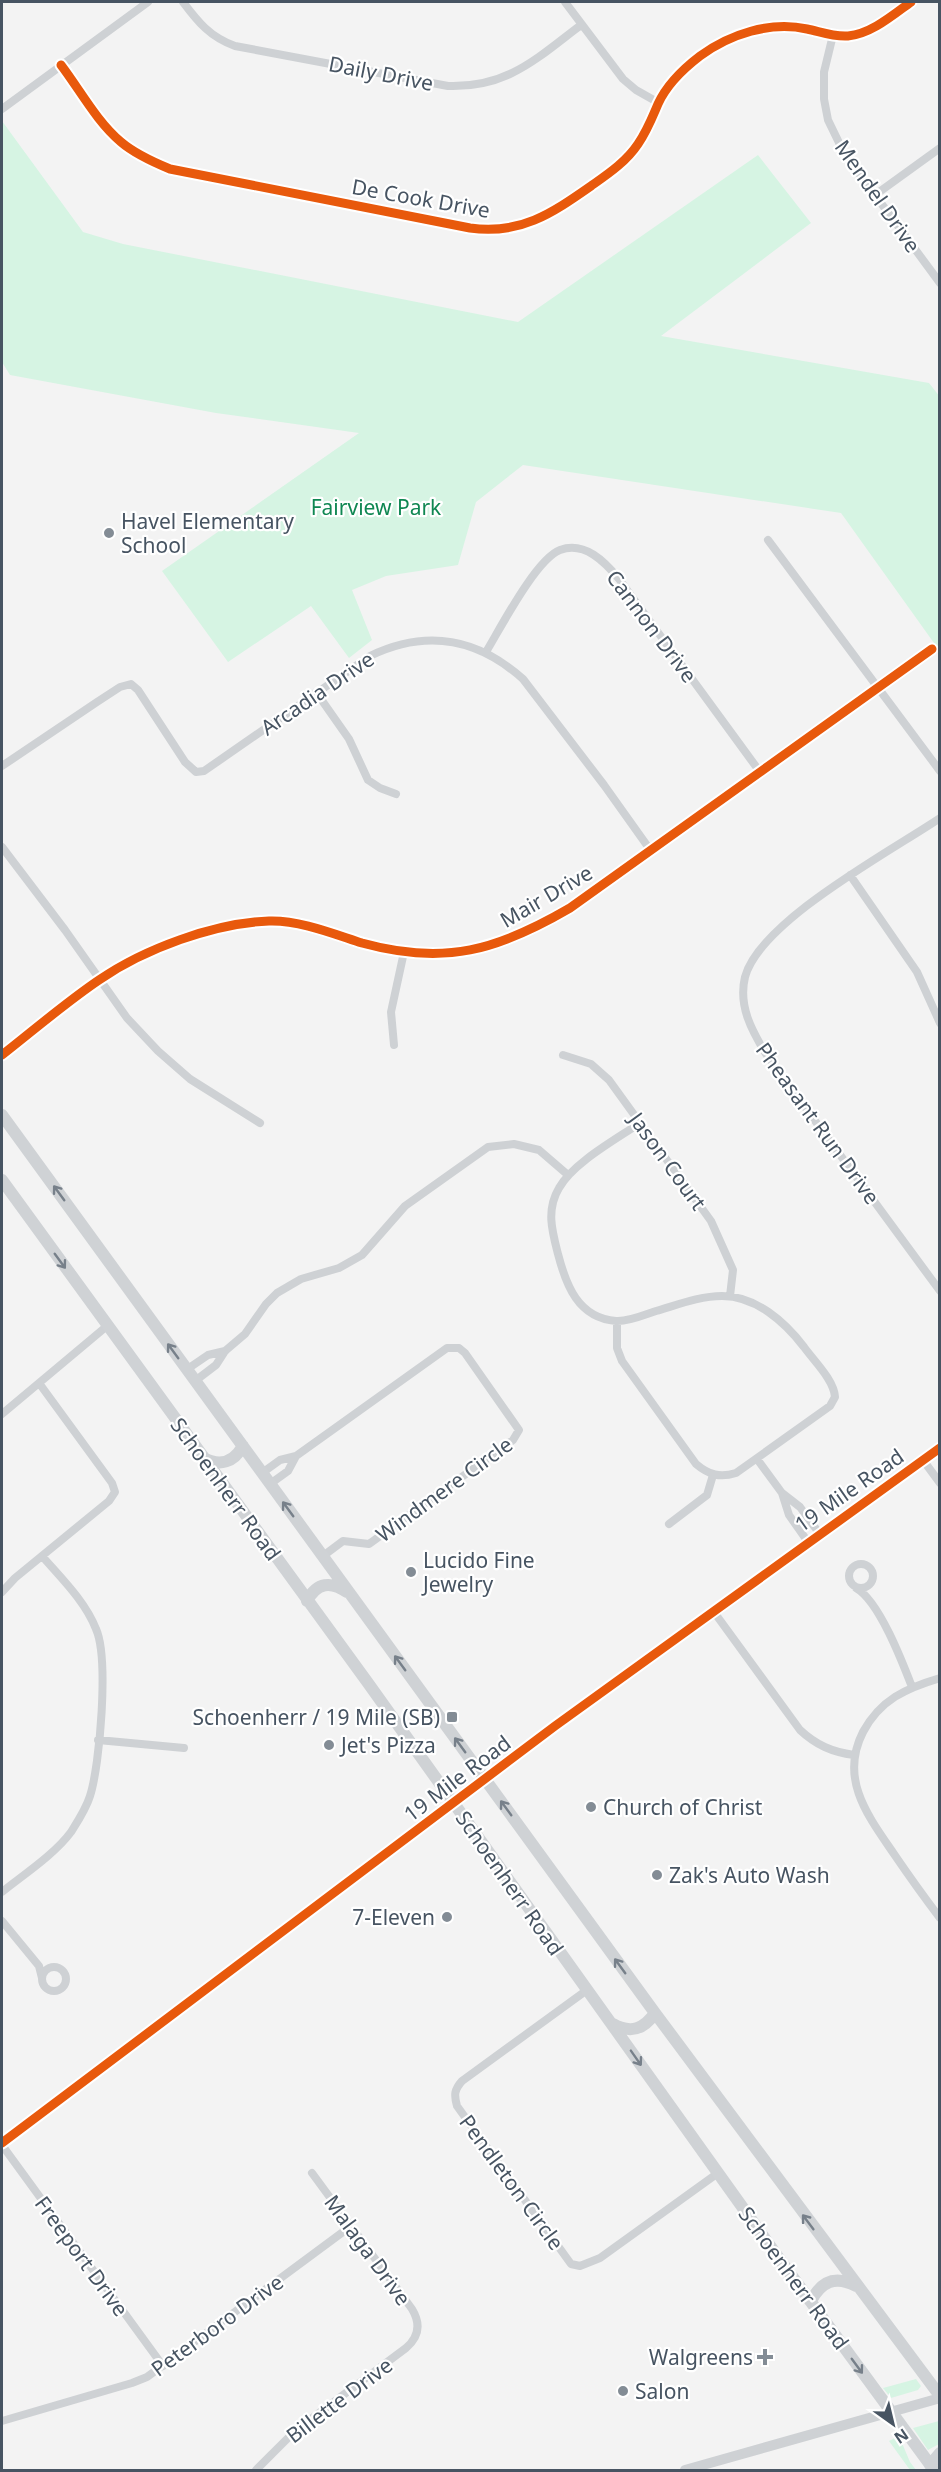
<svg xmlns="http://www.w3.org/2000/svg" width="941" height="2472" font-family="'Noto Sans',sans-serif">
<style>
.green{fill:#d6f4e3}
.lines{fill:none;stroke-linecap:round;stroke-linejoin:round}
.minor{stroke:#ced1d4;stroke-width:8}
.tertiary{stroke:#ced1d4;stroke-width:10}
.secondary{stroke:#cfd2d5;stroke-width:12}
.cycleway-casing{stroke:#fff;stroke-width:13}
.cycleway{stroke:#e8590c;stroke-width:9}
.oneway{stroke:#77808a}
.poi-dot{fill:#838c95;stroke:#fff;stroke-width:2}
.labels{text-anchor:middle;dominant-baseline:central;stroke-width:4.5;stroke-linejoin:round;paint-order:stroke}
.street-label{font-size:21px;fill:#475462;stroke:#fff}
.park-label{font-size:21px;fill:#0f8752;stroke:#fff}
.poi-label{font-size:21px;fill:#475462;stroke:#fff;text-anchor:start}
</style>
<rect width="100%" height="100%" fill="#f3f3f3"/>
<path class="green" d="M2,121L83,232L123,244L518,322L758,155L811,223L661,336L929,383L940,397L939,650L841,513L523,465L476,502L458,565L386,576L352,590L372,640L349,658L311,606L228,662L162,571L359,433L216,413L10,375L2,362Z
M916,2379L921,2386L918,2390L891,2398L883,2388Z
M939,2421V2444L928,2450L913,2428Z
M899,2436L910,2462L916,2470H910L889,2441Z"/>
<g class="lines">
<path class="minor" d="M183,2C198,22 210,37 235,46L448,86C508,88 537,58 581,25
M565,2L623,79L636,90L659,103
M833,35L824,72V99L828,120L844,153L940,283
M61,65C80,90 97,122 121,142C135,154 153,162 170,169L470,228C520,235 551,214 591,186C608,174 626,162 638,144C647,131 652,118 658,104C667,84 683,69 700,56C730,34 770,21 807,29C821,32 833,37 848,36C871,34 893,15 911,2
M2,109L148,2
M875,195L940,148
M768,540L940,771
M486,652C500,629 536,559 560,550C585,541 605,562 619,579L760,772
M316,692L349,739L368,780L380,788L396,794
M2,766L97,702L120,687L131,684L138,690L185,762L196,772L204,771L370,656C426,629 477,638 523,679L604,785L651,851
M940,818C891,851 760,921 745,977C738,1006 752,1031 766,1054L940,1291
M2,847L65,930L127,1018L158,1051L190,1079L260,1123
M850,875L917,972L940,1023
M394,1045L391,1012L404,952
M2,1055C34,1030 65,1003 99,980C144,949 214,923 269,921C300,920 334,934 362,943C445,966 498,950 570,908L932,649
M563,1055L591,1064L609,1080L711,1221L733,1270L730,1296
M617,1321V1348L622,1361L696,1464C709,1475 720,1478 736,1473L830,1406L835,1397C834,1380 814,1361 804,1347C785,1322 756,1296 722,1296C700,1296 677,1305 656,1311C644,1315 628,1322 616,1321C578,1318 566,1285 558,1254C552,1231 546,1210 559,1188C573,1163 615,1140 640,1123
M186,1370L208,1355L225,1351
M195,1381L216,1365L225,1351L245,1334L266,1304L277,1293L301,1279L339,1268L362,1255L405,1206L488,1147L514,1144L539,1150L568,1175
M2,1414L107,1326
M296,1456L447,1348H459L465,1353L519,1430L513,1440L369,1544L343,1541L323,1556
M757,1459L782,1493
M923,1460L940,1483
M262,1473L280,1460L296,1456L288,1471L270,1484
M669,1524L707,1495L713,1475
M808,1542L789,1515L782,1493L800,1507L819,1533
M849 1576a12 12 0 1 1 24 0a12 12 0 1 1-24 0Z
M856,1588C879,1601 902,1661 912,1687
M2,1592L15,1578L109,1501L115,1492L112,1483L39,1383
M714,1612L800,1730C816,1745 832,1752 854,1755
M940,1678C906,1688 880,1700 863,1732C839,1779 868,1816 894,1854C909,1876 924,1897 940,1918
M98,1740L184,1748
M2,1892C23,1875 55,1854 71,1832C78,1821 86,1809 90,1796C100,1765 109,1658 96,1629C85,1601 61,1578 42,1556
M2,1921L39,1966L42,1978
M42 1979a12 12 0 1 1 24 0a12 12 0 1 1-24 0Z
M587,1990L462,2081C454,2090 454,2095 457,2106L571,2264L580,2266L600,2258L718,2173
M2,2145L163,2366
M2,2421L132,2383L147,2377L351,2226
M256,2470L295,2431L406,2348C419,2337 421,2324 412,2309L312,2173"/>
<path class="tertiary" d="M2,2143L555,1726L940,1448
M685,2470L940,2398"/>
<path class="secondary" d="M2,1115L655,2013L940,2396
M2,1180L368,1683L778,2257L934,2470
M204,1458C220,1467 234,1462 243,1446
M307,1601C317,1582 331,1581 347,1592
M613,2024C631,2034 644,2029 655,2013
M811,2301C821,2282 835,2275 856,2286
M930,2465L940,2453"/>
<g class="cycleway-casing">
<path id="cycleway" d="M61,65C80,90 97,122 121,142C135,154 153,162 170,169L470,228C520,235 551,214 591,186C608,174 626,162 638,144C647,131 652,118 658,104C667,84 683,69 700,56C730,34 770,21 807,29C821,32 833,37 848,36C871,34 893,15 911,2
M2,1055C34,1030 65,1003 99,980C144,949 214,923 269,921C300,920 334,934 362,943C445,966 498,950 570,908L932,649
M2,2143L555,1726L940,1448"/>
</g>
<use href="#cycleway" class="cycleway"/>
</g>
<defs><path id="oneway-shaft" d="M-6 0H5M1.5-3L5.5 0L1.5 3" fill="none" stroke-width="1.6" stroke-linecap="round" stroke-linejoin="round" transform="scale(1.5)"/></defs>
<g class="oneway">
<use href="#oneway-shaft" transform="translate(59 1193) rotate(-126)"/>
<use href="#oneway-shaft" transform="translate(60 1261) rotate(54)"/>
<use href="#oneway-shaft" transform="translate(173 1351) rotate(-126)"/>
<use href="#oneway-shaft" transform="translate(288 1509) rotate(-126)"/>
<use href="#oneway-shaft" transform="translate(400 1663) rotate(-126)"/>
<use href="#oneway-shaft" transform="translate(460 1745) rotate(-126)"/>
<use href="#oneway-shaft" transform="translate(506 1808) rotate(-126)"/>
<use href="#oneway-shaft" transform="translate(620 1966) rotate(-126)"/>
<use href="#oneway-shaft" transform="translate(636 2058) rotate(55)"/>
<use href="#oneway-shaft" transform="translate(808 2222) rotate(-127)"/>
<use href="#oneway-shaft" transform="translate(857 2366) rotate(54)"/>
</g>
<g class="poi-dot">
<circle cx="109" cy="533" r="6"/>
<circle cx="411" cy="1572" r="6"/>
<rect x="446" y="1711" width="12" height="12" rx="3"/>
<circle cx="329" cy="1745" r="6"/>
<circle cx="591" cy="1807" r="6"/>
<circle cx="657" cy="1875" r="6"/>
<circle cx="447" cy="1917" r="6"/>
<path d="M762 2348h6v6h6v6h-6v6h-6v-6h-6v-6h6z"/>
<circle cx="623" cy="2391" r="6"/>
</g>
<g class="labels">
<g class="street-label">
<text transform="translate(381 73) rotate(11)">Daily Drive</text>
<text transform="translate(878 196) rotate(55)">Mendel Drive</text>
<text transform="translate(421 198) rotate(10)">De Cook Drive</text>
<text transform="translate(652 626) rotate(53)">Cannon Drive</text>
<text transform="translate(317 693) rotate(-34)">Arcadia Drive</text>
<text transform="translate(546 896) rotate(-30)">Mair Drive</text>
<text transform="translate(818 1123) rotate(54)">Pheasant Run Drive</text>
<text transform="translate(668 1161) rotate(54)">Jason Court</text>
<text transform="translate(226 1489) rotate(54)">Schoenherr Road</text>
<text transform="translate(444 1489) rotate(-36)">Windmere Circle</text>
<text transform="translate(849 1490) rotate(-35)">19 Mile Road</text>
<text transform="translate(457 1778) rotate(-37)">19 Mile Road</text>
<text transform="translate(510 1883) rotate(55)">Schoenherr Road</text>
<text transform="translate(512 2182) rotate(54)">Pendleton Circle</text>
<text transform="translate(368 2250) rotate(54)">Malaga Drive</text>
<text transform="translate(82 2256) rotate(54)">Freeport Drive</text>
<text transform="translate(794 2278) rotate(54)">Schoenherr Road</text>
<text transform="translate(217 2325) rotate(-36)">Peterboro Drive</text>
<text transform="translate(339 2400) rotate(-37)">Billette Drive</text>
</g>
<g class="park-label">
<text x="376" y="507">Fairview Park</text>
</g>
<g class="poi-label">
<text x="121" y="521">Havel Elementary<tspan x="121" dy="24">School</tspan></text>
<text x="423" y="1560">Lucido Fine<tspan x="423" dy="24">Jewelry</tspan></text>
<text x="440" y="1717" text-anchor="end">Schoenherr / 19 Mile (SB)</text>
<text x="341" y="1745">Jet's Pizza</text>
<text x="603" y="1807">Church of Christ</text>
<text x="669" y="1875">Zak's Auto Wash</text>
<text x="435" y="1917" text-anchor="end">7-Eleven</text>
<text x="753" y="2357" text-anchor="end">Walgreens</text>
<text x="635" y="2391">Salon</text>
</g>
</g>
<rect width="941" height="2472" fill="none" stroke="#475462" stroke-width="6"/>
<g transform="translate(893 2424) rotate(146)" stroke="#ffffff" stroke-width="4.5" paint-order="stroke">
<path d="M0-4.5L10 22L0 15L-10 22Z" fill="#475462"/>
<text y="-9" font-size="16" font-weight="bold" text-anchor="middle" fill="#475462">N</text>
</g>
</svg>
